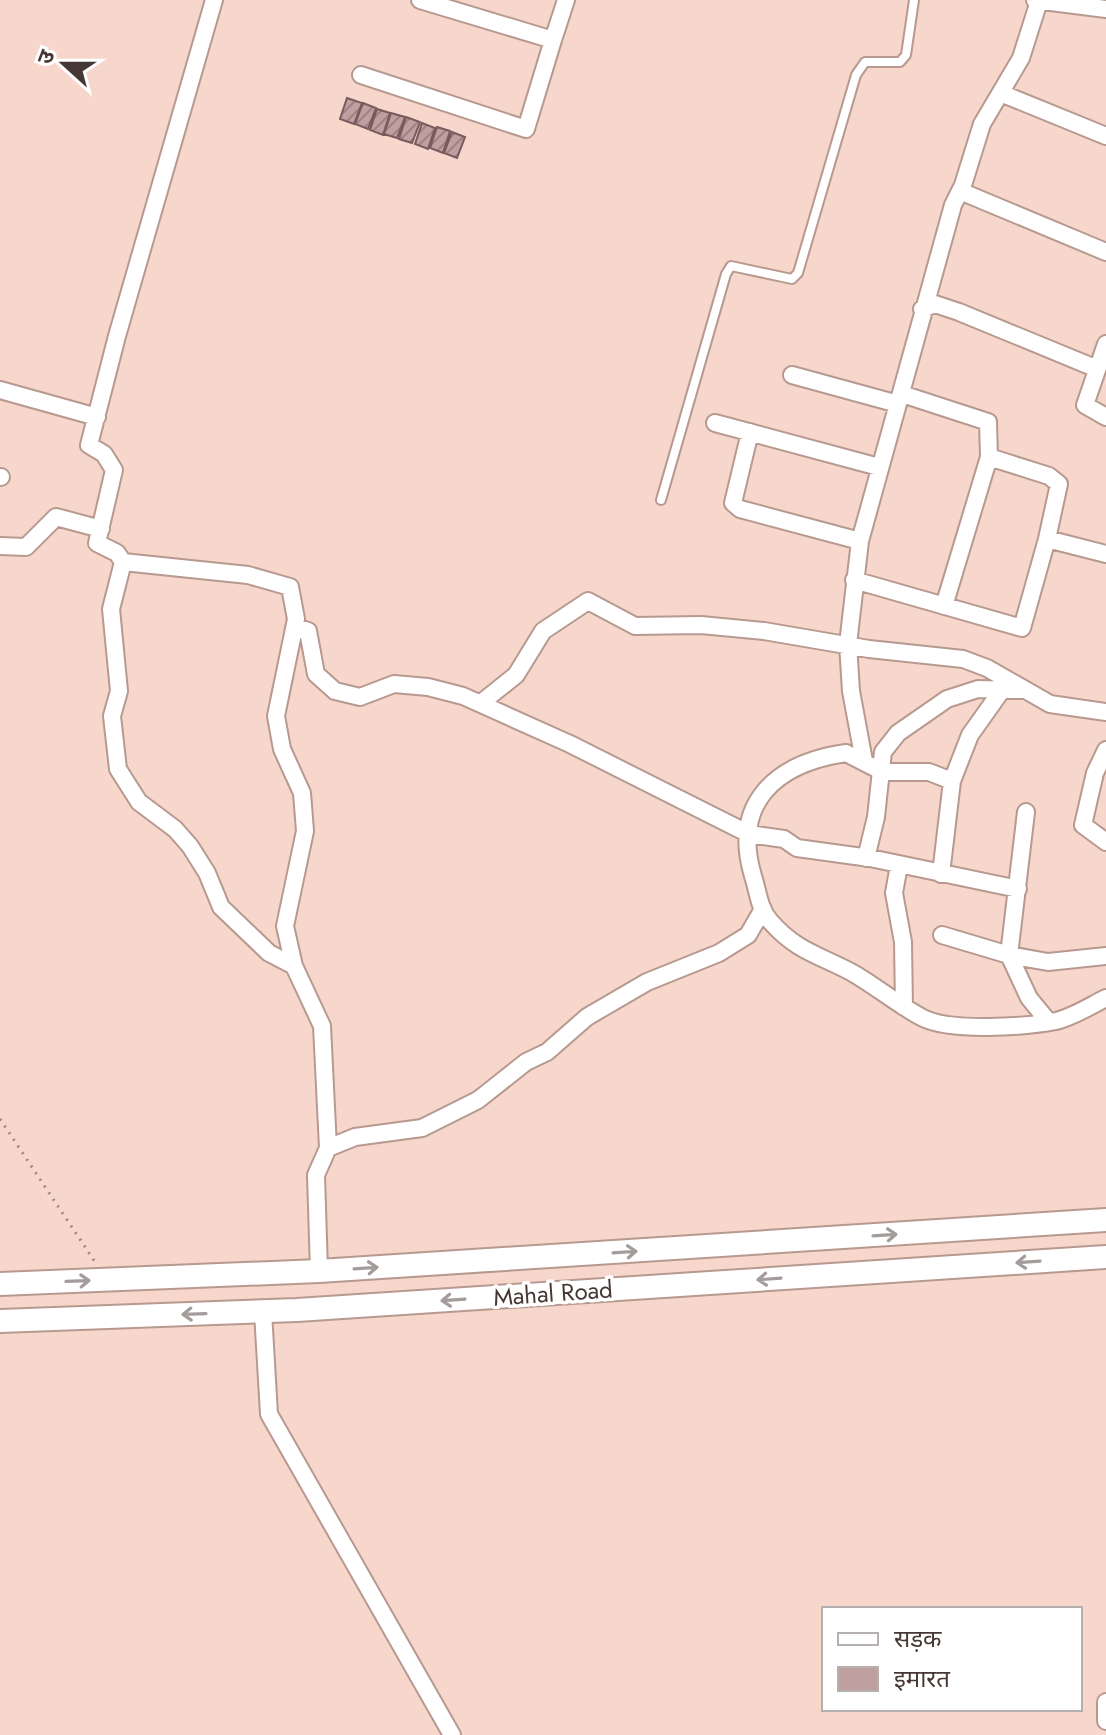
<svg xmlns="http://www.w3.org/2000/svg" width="1106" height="1735" font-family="Jost,'Noto Sans Devanagari',sans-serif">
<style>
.building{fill:url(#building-hatch);stroke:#795b5d;stroke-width:2}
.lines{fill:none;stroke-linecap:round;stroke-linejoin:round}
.lane-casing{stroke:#b7998f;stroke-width:12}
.street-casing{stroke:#b7998f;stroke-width:20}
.secondary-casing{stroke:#b7998f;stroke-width:26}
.path{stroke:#9f8981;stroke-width:3;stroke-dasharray:2 6;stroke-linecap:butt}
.lane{stroke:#fff;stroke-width:8}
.street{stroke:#fff;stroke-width:16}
.secondary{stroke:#fff;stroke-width:22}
.oneway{stroke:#a29c9a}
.labels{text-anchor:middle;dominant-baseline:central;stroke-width:7;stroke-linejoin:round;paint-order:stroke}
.street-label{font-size:24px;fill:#453834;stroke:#fff}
</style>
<defs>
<pattern id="building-hatch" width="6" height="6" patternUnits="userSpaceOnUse" patternTransform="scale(2)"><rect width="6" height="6" fill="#c09fa1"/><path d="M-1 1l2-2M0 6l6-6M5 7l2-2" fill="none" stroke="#9e8384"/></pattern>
</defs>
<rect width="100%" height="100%" fill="#f7d7cc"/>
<path class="building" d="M347,98L362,103L354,124L340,119Z
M363,103L376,108L368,129L355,124Z
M377,109L390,113L383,135L370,130Z
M391,113L405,117L397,138L384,134Z
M406,117L420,122L412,143L399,139Z
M422,123L435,128L428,149L415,144Z
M437,127L450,131L443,153L430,148Z
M452,132L465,137L457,158L444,153Z"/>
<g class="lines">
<g class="lane-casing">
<path id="lane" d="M661,500L726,274L731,266L792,279L798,273L856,75L865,62H900L906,55L914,0"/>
</g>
<g class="street-casing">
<path id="street" d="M420,0L553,40L566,0
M1035,0L1106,9
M361,75L526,129L553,40
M1003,94L1106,136
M960,191L1106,252
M922,309L935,304L959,312L1095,368
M1106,344L1085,405L1106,417
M792,375L898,404
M0,390L97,417
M902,394L988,422L989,457L1049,476L1059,484L1047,539L1106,554
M715,423L879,467
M750,432L733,503L740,509L860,541
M0,477H1
M0,546L26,547L56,517L101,529
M123,562L117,553L97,543L114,470L104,454L89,445L117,336L214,0
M854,580L1022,628L1047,539
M944,606L989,457
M295,627L308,631L316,674L335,691L360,697L394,684L428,687L463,696L570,744L749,834L784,839L797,848L870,858L1018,889
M481,703L516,675L543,631L588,601L635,626L701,625L764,631L869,649L963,659L987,668L1050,704L1106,712
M1106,750L1095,773L1083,825L1106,842
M864,761L851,691L848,644L860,541L953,205L963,185L982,124L1021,58L1039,1
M952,781L929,772H883L846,753C777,763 731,802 753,876C758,891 759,909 770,921C796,951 819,955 851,972C876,986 898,1005 923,1018C951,1032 1025,1027 1056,1021C1073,1017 1090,1006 1106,998
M1026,812L1009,955L1048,962L1106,956
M866,858L876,817L883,752L898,733L947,699L978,689L1020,690
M899,865L894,893L903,942L904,1007
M941,874L952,781L970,735L1002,690
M942,935L1009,955L1029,998L1048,1021
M294,966L269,953L221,907L207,873L190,846L175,829L139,802L118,769L112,716L119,691L111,609L123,562L248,575L290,587L296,619L276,716L282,749L302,793L305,831L285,926L294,966L322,1026L328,1148
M319,1271L316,1175L328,1148L355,1137L422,1128L478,1100L526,1062L547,1052L587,1017L647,982L719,953L748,935L763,909
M263,1312L269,1414L452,1735
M1106,1702V1721"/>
</g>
<g class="secondary-casing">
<path id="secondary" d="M0,1284L319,1271L1106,1220
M0,1321L297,1310L1106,1257"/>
</g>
<path class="path" d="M0,1119L95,1262"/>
<use href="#lane" class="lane"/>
<use href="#street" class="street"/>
<use href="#secondary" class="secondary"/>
</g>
<defs><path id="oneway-shaft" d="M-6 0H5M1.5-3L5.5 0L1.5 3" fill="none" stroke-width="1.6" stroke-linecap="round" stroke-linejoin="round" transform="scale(2)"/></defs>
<g class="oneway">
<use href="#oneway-shaft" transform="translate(885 1235) rotate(-4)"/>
<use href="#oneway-shaft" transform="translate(625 1252) rotate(-4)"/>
<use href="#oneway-shaft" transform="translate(1028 1262) rotate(176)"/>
<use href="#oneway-shaft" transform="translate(366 1268) rotate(-4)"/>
<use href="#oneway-shaft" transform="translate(769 1279) rotate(176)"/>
<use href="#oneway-shaft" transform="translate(78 1281) rotate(-2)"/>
<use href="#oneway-shaft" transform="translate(453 1300) rotate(176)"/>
<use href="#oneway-shaft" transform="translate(194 1314) rotate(178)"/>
</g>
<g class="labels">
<g class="street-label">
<text transform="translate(553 1293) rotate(-4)">Mahal Road</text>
</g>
</g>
<rect x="822" y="1607" width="260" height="104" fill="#ffffff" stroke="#b5afae" stroke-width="2"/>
<rect x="838" y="1633" width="40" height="12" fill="#ffffff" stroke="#b5afae" stroke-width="2"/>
<text x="894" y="1647" font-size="24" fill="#453834">सड़क</text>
<rect x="838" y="1667" width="40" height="24" fill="#c09fa1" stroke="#b5afae" stroke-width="2"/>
<text x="894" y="1687" font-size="24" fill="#453834">इमारत</text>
<g transform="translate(64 64) rotate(291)" stroke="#ffffff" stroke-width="6" paint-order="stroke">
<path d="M0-6L14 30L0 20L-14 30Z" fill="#453834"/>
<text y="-12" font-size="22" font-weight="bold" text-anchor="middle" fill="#453834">उ</text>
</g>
</svg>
